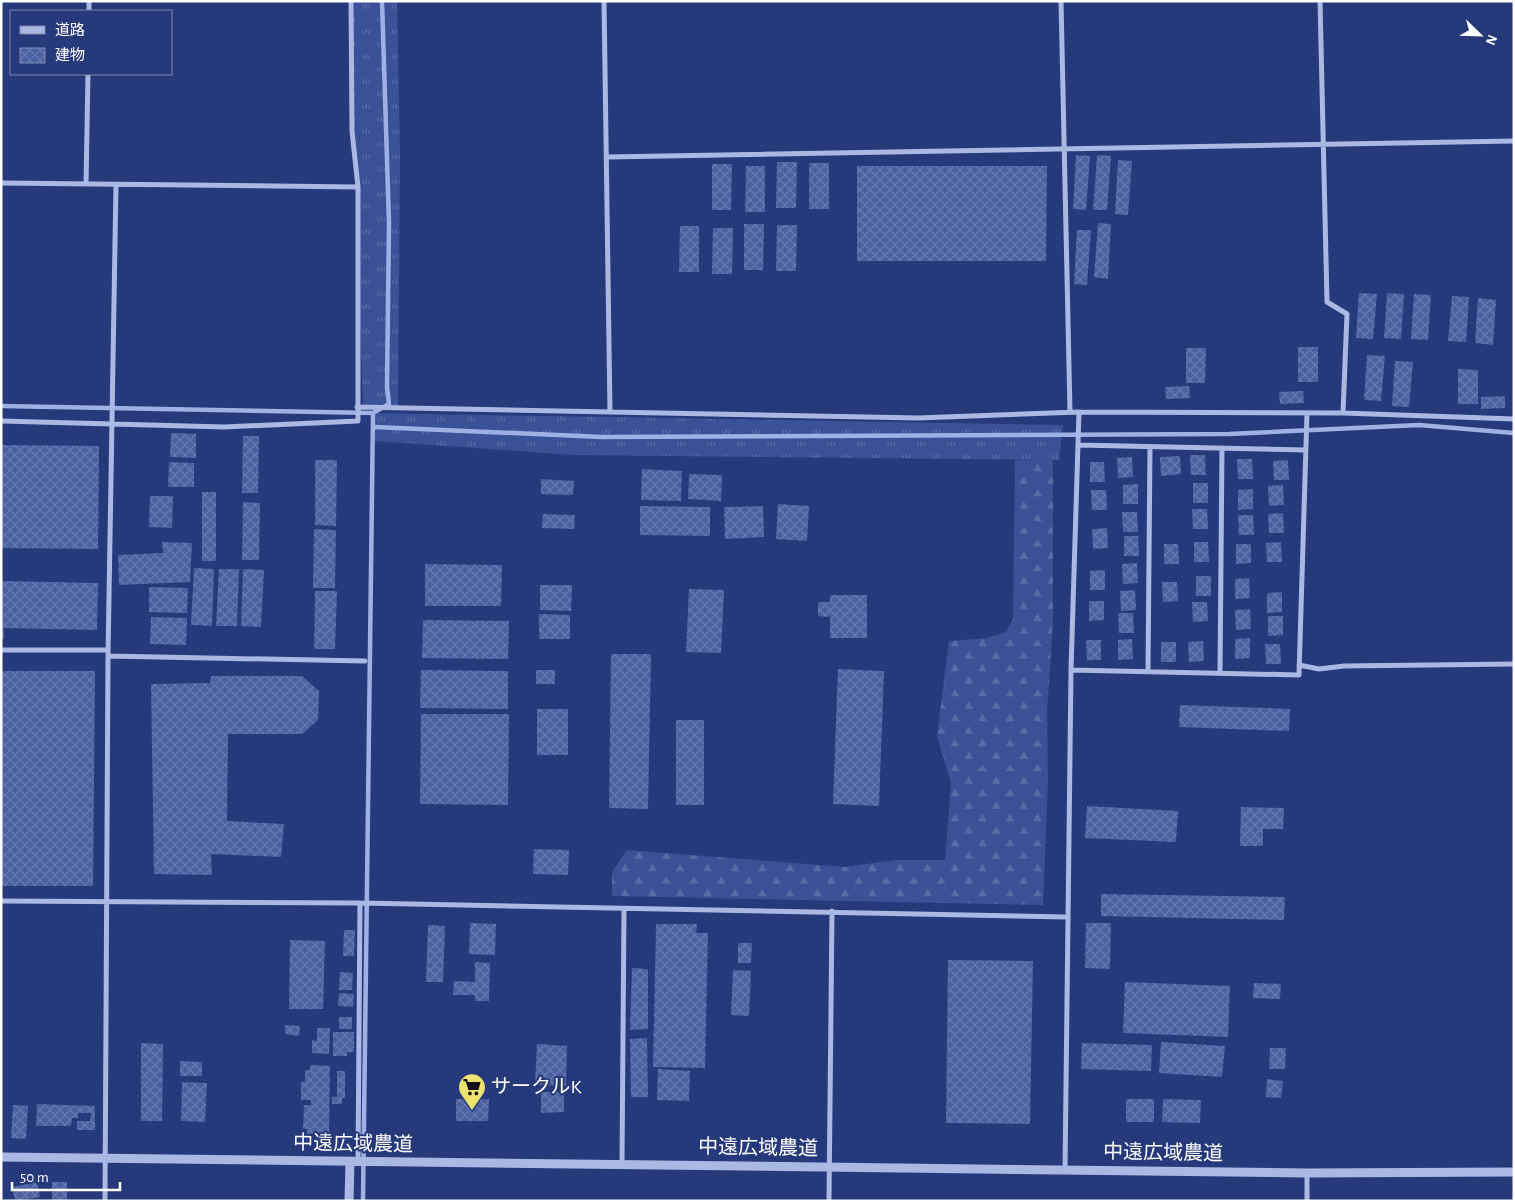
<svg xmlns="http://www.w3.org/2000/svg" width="1515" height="1202" font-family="'Alegreya Sans','Noto Sans JP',sans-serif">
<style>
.grass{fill:url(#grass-tufts)}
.forest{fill:url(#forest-firs)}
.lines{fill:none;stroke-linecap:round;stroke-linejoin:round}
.stream{stroke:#9eb0e4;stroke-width:4.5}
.building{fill:url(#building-cross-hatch)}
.minor{stroke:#aab8e4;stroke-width:5}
.tertiary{stroke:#aab8e4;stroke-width:9}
.labels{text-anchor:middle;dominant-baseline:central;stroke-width:4;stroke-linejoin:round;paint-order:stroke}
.poi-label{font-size:20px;fill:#fff;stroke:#26397b;text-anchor:start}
.street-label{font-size:20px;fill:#fff;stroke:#26397b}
</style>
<defs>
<pattern id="grass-tufts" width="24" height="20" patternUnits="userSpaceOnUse" patternTransform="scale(1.25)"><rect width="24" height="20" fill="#3a5198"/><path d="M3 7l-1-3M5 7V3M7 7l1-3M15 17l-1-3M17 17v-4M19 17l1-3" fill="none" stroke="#586ba7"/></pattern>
<pattern id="forest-firs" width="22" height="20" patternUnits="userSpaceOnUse" patternTransform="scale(1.25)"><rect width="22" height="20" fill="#3a5198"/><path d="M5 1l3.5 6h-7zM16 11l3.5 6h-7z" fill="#586ba7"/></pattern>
<pattern id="building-cross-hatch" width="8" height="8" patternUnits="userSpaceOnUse" patternTransform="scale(1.25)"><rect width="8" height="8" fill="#4a60a1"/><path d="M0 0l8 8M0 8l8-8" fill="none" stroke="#6578af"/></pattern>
</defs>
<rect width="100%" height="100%" fill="#26397b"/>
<path class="grass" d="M352,1H397L400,152L398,408L363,407L352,73Z
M373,413L1063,425L1059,460L574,455L375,441Z"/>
<path class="forest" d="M1015,460H1053V620L1047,712L1048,779L1043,905L612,896V872L627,850L845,867L895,860H945L951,783L937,736L949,641L987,638L1006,632L1013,619Z"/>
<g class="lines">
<path class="stream" d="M1,406L373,413L389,404L387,387L389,223L382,1
M375,427L602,437L1229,434L1419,425L1514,433
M363,1201L373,413"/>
</g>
<path class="building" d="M1076,155L1090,156L1086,210L1073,209Z
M1097,155L1111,156L1107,210H1093Z
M1118,160L1132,161L1128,215L1115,214Z
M777,162H797L796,208H776Z
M809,163H829V209H809Z
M712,164H732L731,210H712Z
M746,166H765V212H745Z
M857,166H1047L1046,261H857Z
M1098,223L1111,224L1108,279L1094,277Z
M744,224H764L763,270H744Z
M777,225H797L796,271H776Z
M680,226H699V272H679Z
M713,228H733L732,274H712Z
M1077,230H1091L1087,285L1074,284Z
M1359,293L1377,294L1373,339L1356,338Z
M1387,293L1404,294L1401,339L1384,338Z
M1414,294L1431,295L1428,340L1411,339Z
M1452,296L1469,297L1466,342L1448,341Z
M1478,298L1496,300L1493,345L1475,343Z
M1298,347H1318V382H1298Z
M1186,348H1206L1205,383H1186Z
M1367,355L1385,356L1381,401L1364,400Z
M1395,361L1413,362L1409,407L1392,406Z
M1458,369L1478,370V404H1458Z
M1189,386L1190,398L1166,399L1165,387Z
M1303,391L1304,403L1280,404L1279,392Z
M1505,396V408L1481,409V397Z
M171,433L196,434V458L170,457Z
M243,436H259L258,493H242Z
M1,445L99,446L98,549L1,548Z
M1190,455H1205L1206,475H1191Z
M1180,456L1181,474L1161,476L1160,457Z
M1132,457L1133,477L1118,478L1117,458Z
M1237,459H1252L1253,479H1238Z
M315,460H337L336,526L315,525Z
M1288,460L1289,480H1274L1273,461Z
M169,462L194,463V487H168Z
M1090,462H1104L1105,482H1090Z
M642,469L682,471L681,501L641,500Z
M689,474L722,475L721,501L688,499Z
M541,479L574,481L573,495L541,494Z
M1193,483H1208V503H1193Z
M1138,484V504H1123V485Z
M1283,485L1284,505L1269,506L1268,486Z
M1253,489V509L1238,510V490Z
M1091,490H1106L1107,510H1092Z
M202,492H216V561H202Z
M150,496H173L172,528L149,527Z
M243,502L260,503L259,560H242Z
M778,504L809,506L807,541L776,539Z
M640,506L710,507V536L640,535Z
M763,506L764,537L725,539L724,507Z
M1192,509H1207L1208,529H1193Z
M1122,512H1137L1138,532H1123Z
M1283,513L1284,533H1269L1268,514Z
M543,514L575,515L574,529L542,528Z
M1238,515H1253L1254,535H1239Z
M1107,528L1108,548L1093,549L1092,529Z
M314,529L336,530L335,588H313Z
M1124,536H1138L1139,556H1124Z
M162,542L192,543L190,582L119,585L118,555L163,553Z
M1194,542H1208L1209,562H1194Z
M1281,542L1282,562H1267L1266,543Z
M1164,544H1178L1179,564H1164Z
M1236,544H1251V563L1236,564Z
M1137,563L1138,583L1123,584L1122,564Z
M425,564L502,565L501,606H425Z
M194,568L214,569L212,626L191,625Z
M219,569H239L237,626H216Z
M243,569L264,570L261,627L241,626Z
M1105,570V590H1090V571Z
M1196,576H1211V596H1196Z
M1249,578L1250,598L1235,599V579Z
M1,581L98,583L97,630L4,628V639H1Z
M1162,582H1177L1178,601L1163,602Z
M540,585H572L571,611L540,610Z
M149,587L188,588L187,613L149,612Z
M689,589L724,590L721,653L686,652Z
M1135,590L1136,610L1121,611L1120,591Z
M315,591H337L335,649H314Z
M1282,592V612L1267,613V593Z
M830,595H867V638H830V617L818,616V602H830Z
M1089,601H1104V620L1089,621Z
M1192,602H1207L1208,621L1193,622Z
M1250,609L1251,629L1236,630L1235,610Z
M1118,613H1133L1134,633H1119Z
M539,614L570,615V639H539Z
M1268,616H1283V635L1268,636Z
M151,617L187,618L186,645L150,644Z
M423,620L509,621L508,659L422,658Z
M1250,638V658L1235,659V639Z
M1132,639L1133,659L1118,660V640Z
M1086,640H1101V660H1087Z
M1203,641L1204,661L1189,662L1188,642Z
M1161,642H1176V662H1161Z
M1265,644H1280L1281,664H1266Z
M611,654H651L648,809L609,808Z
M838,669L884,671L879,806L833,804Z
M421,670L508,671V709L420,708Z
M536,670H555V684H536Z
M1,671H95L93,886H1Z
M211,676H302L319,691L318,720L302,734H228L227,821L284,824L281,857L211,854L212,875L154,874L151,684L210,683Z
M1180,705L1290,709L1289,731L1179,727Z
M537,709H568V755H537Z
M421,714H509L508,805L420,804Z
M676,720H704V805H676Z
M1087,806L1178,811L1176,842L1085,838Z
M1241,807L1284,808L1283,829H1263V846H1240Z
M534,849L569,850L568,875L533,874Z
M1101,894L1285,897L1284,920L1101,916Z
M470,923L496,924L495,955L469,954Z
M1086,923H1111L1110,969L1085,968Z
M656,924H697L696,933H708L705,1068L653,1067Z
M428,925L445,926L443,982H426Z
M344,930H355L354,956H343Z
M290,940L325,941L323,1009H289Z
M738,943H752L751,963H738Z
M948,960L1033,961L1030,1124L946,1123Z
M475,962L490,963L489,1001H475V995H453L454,981L475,982Z
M632,968L648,969V1029L630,1030Z
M733,970L751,971L749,1016L731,1015Z
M340,972L353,973L352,990H339Z
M1125,982L1230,986L1228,1037L1123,1033Z
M1254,983L1281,984L1280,999L1253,998Z
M339,993L354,994L353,1007L338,1006Z
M339,1017H352V1029H339Z
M285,1025L300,1026L299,1036L285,1034Z
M317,1028H330L329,1054L312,1053V1040L317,1041Z
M333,1032H354V1052H347V1056H333Z
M647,1038L648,1097H631L630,1039Z
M1161,1042L1225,1046L1222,1077L1159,1073Z
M141,1043L163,1044L162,1121H141Z
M1082,1043L1152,1045L1151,1071L1081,1069Z
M537,1044L567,1046L566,1086L535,1085Z
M1270,1048H1286L1285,1069H1269Z
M180,1061L202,1062V1076H180Z
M310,1065L330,1066L329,1134H307V1129H303L304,1105H311V1100H301V1082H305V1070H310Z
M658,1069L690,1071L689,1101L657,1100Z
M337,1071H345V1098H342V1104H332V1097H337Z
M1267,1079L1283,1081L1281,1098L1266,1097Z
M182,1082L207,1083L205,1122L181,1121Z
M541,1092H564V1112L541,1113Z
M456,1099H489L488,1121H456Z
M1126,1099H1154V1122H1126Z
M1163,1099L1201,1100L1200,1123L1162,1122Z
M37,1104L95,1106V1130H77V1121H90L91,1113H78V1118H72L71,1126H36Z
M13,1105L28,1106L26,1139L11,1138Z
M37,1182L40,1197L15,1201L12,1187Z
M52,1182H67V1201H52Z"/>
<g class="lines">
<path class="minor" d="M604,1L610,412
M1061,1L1070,412
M1320,1L1327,302L1347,314L1343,413
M89,11V1
M607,157L1514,141
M1,183L358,187
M86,184L88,74
M116,184L108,656L365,661
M357,407L918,418L1079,412L1343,413L1514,419
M1,421L224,427L358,421V187L352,131L351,1
M1078,445L1306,450
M1,650H107
M1299,665L1319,669L1344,666L1514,664
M1071,670L1299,675L1307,413
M1148,671L1150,447
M1220,673L1222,448
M1,901L360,903L1066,917
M358,1162L360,903
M622,1163L624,909
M1065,1170L1071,670L1079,412
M105,1201L108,656
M829,1201L832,911
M1307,1201V1173"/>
<path class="tertiary" d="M1,1157L1307,1173L1514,1172
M349,1201L350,1161"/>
</g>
<defs>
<g id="supermarket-pin" transform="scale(1.4375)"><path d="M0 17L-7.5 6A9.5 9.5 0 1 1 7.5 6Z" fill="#ede26f" stroke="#26397b"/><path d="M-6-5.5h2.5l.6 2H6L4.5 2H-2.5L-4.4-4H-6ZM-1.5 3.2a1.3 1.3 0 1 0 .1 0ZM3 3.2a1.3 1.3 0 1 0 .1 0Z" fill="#111"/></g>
</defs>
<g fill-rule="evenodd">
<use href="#supermarket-pin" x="472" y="1087"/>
</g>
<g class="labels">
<g class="poi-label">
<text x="491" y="1087">サークルK</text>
</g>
<g class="street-label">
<text transform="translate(353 1144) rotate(1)">中遠広域農道</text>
<text transform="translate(758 1148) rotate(1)">中遠広域農道</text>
<text transform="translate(1163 1153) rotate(1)">中遠広域農道</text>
</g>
</g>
<rect width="1515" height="1202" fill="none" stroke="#ffffff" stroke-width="5"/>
<rect x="10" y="10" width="162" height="65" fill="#26397b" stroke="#7d88b0"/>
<rect x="20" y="26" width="25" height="8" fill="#aab8e4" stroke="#7d88b0"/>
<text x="55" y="35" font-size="15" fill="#ffffff">道路</text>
<rect x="20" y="48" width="25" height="15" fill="url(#building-cross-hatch)" stroke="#7d88b0"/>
<text x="55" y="60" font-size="15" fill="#ffffff">建物</text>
<g transform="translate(1480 35) rotate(113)" stroke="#26397b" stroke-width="4" paint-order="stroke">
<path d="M0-4L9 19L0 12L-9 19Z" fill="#ffffff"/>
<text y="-8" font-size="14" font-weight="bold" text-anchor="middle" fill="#ffffff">N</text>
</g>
<path d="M12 1182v8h108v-8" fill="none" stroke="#ffffff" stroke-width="2.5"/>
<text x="20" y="1182" font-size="15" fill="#ffffff" stroke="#26397b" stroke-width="4" paint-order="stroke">50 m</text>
</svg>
